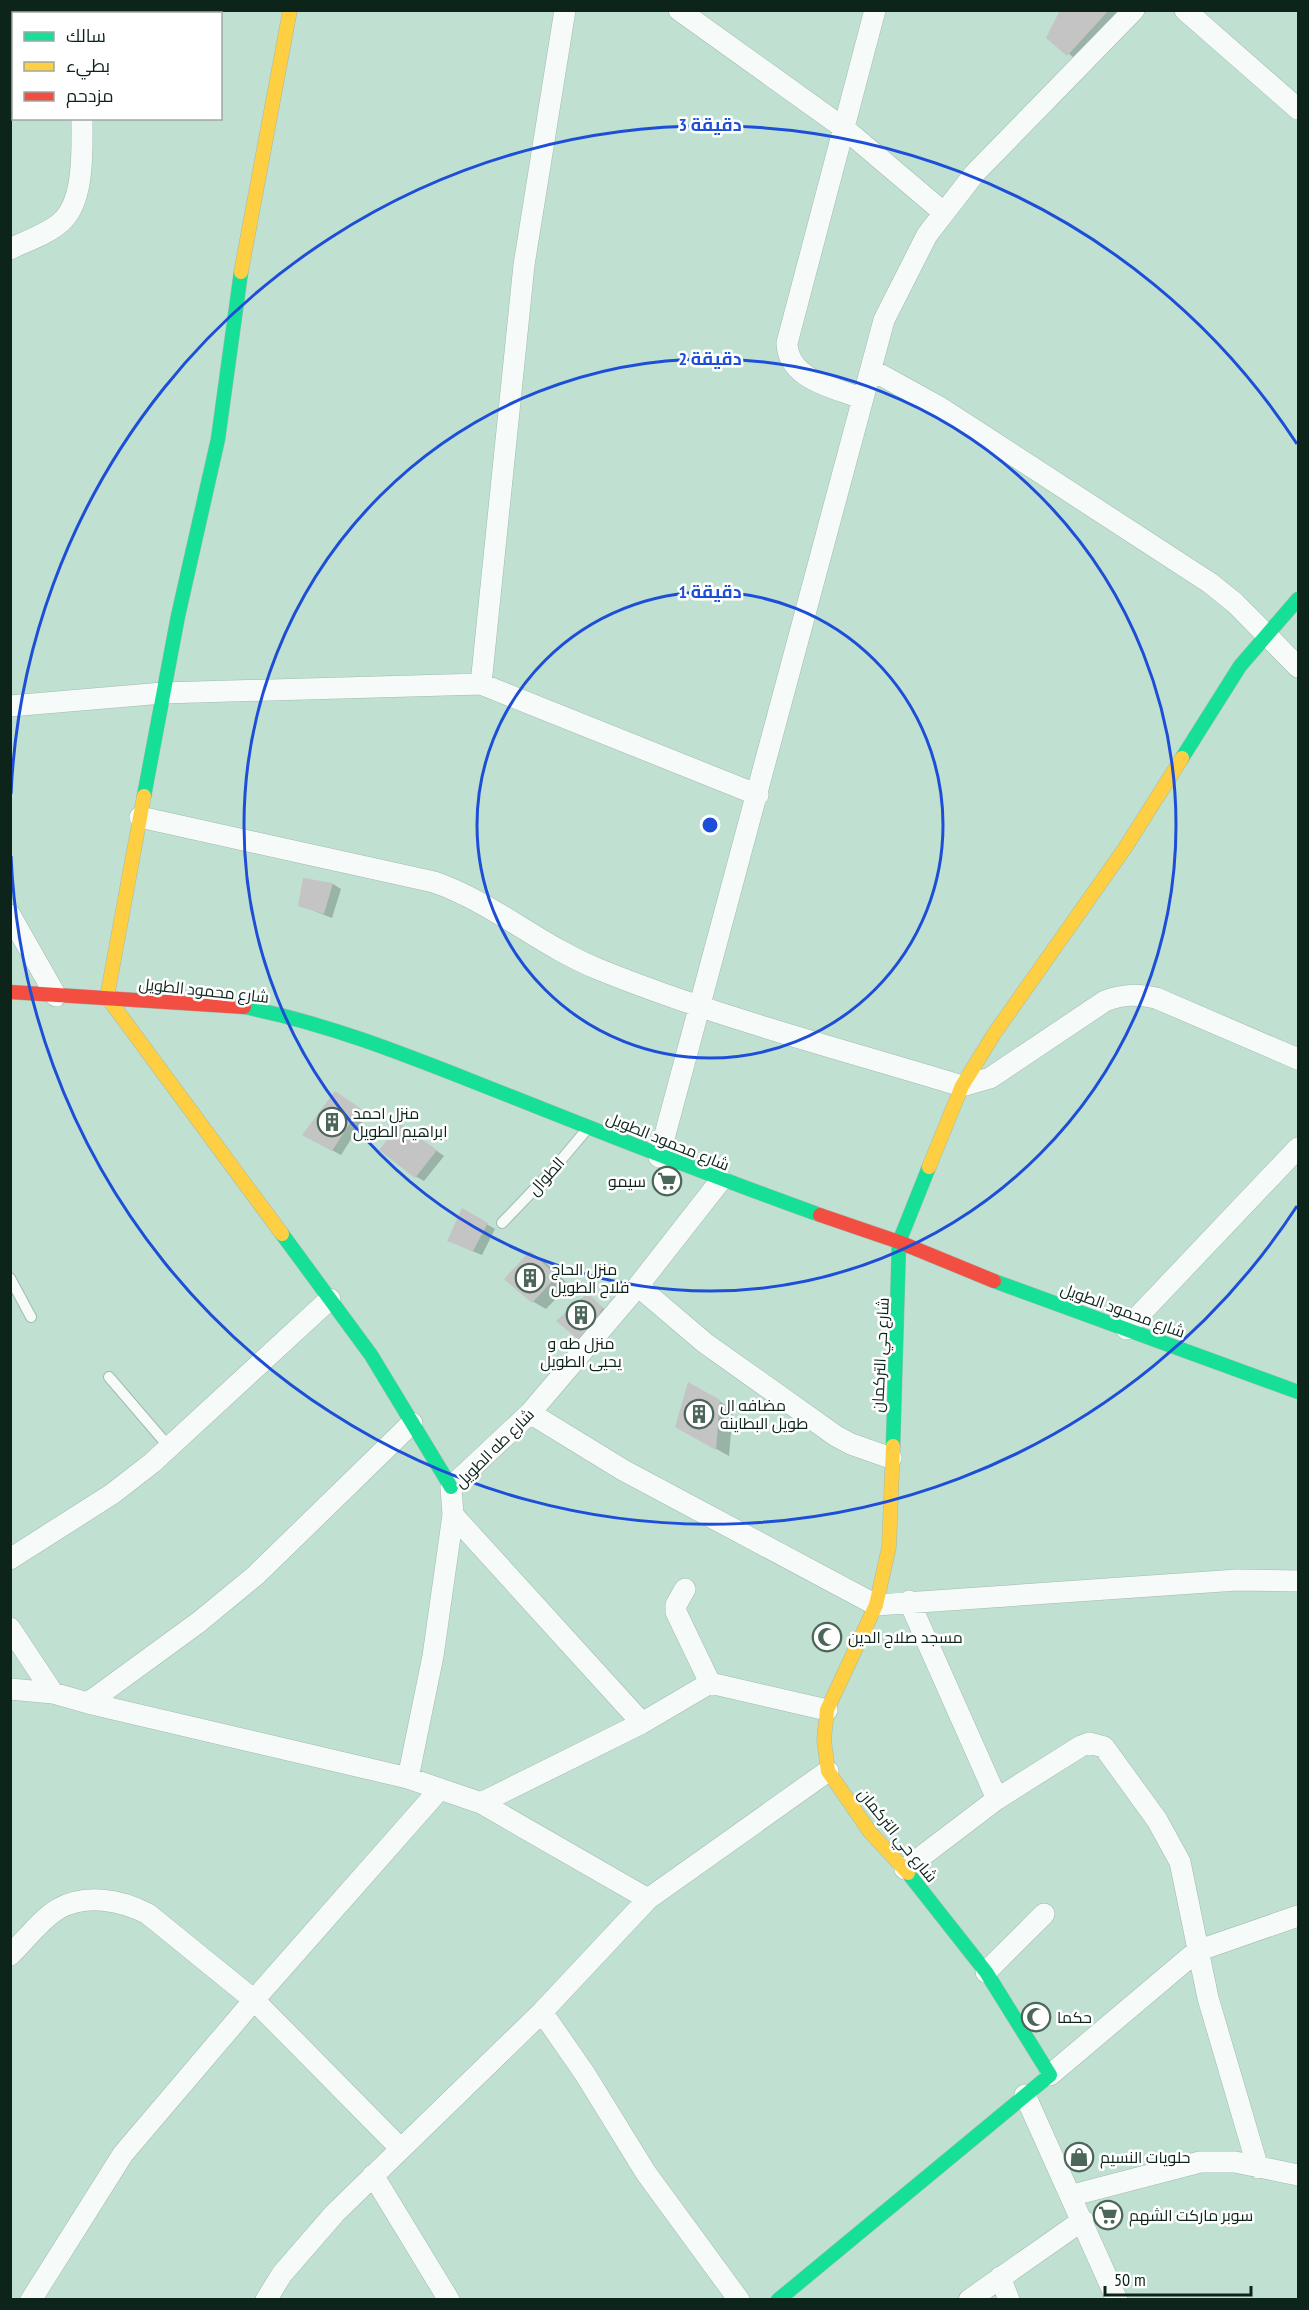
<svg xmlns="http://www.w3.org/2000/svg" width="1309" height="2310" font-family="'PT Sans Narrow',Cairo,sans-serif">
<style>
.shadow{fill:#0003}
.building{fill:#c4c4c5}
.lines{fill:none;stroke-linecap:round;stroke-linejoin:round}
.lane-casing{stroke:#a1bbaf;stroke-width:12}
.street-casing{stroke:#a1bbaf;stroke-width:22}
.fast-casing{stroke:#a1bbaf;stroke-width:15}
.slow-casing{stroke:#a1bbaf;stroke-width:15}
.jam-casing{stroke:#a1bbaf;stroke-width:15}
.lane{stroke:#f6faf8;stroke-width:10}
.street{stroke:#f6faf8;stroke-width:21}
.fast{stroke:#16e098;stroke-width:14}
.slow{stroke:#ffcf43;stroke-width:14}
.jam{stroke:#f24e42;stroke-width:14}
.ring{fill:none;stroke:#1d4ed8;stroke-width:3}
.labels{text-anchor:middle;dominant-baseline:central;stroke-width:5;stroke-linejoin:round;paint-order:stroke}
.street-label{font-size:16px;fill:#0d241a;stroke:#fff}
.poi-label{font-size:16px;fill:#0d241a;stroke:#fff;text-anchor:start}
.centre{fill:#1d4ed8;stroke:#fff;stroke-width:3}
.ring-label{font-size:18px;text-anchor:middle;font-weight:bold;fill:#1d4ed8;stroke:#fff;stroke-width:5;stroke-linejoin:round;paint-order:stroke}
</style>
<rect width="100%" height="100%" fill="#c0e0d1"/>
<path class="shadow" d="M1062,10H1129L1081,63L1048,38Z
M305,880L333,884L341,889L332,918L299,905Z
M344,1098L367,1114L341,1155L313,1140Z
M409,1131L444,1156L424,1181L415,1176Z
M463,1210L495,1229L482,1255L458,1245Z
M531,1253L544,1261L569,1285L546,1309L532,1301Z
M588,1295L610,1314L582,1341Z
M689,1384L733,1409L729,1456L677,1427Z"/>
<path class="building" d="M1060,10H1109L1067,56L1046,38Z
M303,878L333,883L324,914L298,906Z
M335,1091L360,1108L332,1151L302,1135Z
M400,1124L437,1150L415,1178L379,1150Z
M462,1208L488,1223L473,1251L447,1241Z
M530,1251L557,1276L532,1303L504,1279Z
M588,1293L603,1308L581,1342L556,1321Z
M688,1382L720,1400L716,1450L675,1427Z"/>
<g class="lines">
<g class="lane-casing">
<path id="lane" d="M502,1223L551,1172L588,1128
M10,1278L31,1317
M109,1377L169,1447"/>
</g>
<g class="street-casing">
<path id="street" d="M679,10L845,129L943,212
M1185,10L1298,109
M83,14V10
M10,249C26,241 48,234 61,222C85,201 82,148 82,118
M872,370L941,408L1210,583L1235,603L1298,667
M863,399C834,387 788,380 787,343L875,10
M481,684L524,265L565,10
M10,706L163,693L481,684L758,795
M140,817L434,882C492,902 541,946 598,969C716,1017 841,1049 962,1086L990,1078L1105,1001C1123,994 1137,994 1156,998L1298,1059
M10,915L56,996
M659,1157L884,320L927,235L975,173L1134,10
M638,1286L705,1343L836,1436L851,1444L891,1458
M1126,1329L1298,1148
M530,1413L623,1470L876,1605L1237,1580L1298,1581
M453,1515L642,1723
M10,1559L112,1494L152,1463L330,1299
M685,1589L676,1605V1612L710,1683
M909,1601L997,1799
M10,1628L53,1693
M10,1689L53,1693L88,1703L408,1778L481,1803L648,1899
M88,1703L199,1622L256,1575L412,1423
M408,1778L433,1656L453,1515L451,1487L530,1413L638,1286L721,1180
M481,1803L642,1723L710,1683L827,1710
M905,1869L997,1799L1081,1746L1089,1743L1104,1747L1157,1820L1180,1862L1208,1998L1258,2168
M10,1955C25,1941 41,1919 58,1909C86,1893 121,1900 148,1914L254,2000L400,2148
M986,1972L1044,1914
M542,2012L585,2074L646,2173L739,2300
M1050,2075L1197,1951L1298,1916
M1025,2095L1117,2300
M373,2175L449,2300
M1073,2195L1200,2162H1235L1298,2175
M1000,2277L1009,2300
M31,2300L123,2154L254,2000L439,1790
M266,2300L282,2274L335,2213L542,2012L648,1899L828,1771
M969,2300L1083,2220"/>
</g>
<g class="fast-casing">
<path id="fast" d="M1182,758L1240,666L1298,599
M144,796L178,616L218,439L241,272
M244,1007C336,1025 423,1062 510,1096C613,1137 716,1178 820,1215
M282,1234L371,1355L451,1487
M994,1281L1298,1392
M893,1446L899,1242L929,1167
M778,2300L1050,2075L986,1972L908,1873"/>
</g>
<g class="slow-casing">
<path id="slow" d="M241,272L290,10
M144,796L107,997L282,1234
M929,1167L962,1086L994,1034L1125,848L1182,758
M893,1446L889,1547L876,1605L827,1710L824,1740L828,1771L870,1832L908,1873"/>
</g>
<g class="jam-casing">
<path id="jam" d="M10,992L244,1007
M820,1215L899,1242L994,1281"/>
</g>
<use href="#lane" class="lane"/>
<use href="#street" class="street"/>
<use href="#fast" class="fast"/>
<use href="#slow" class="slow"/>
<use href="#jam" class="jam"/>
</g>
<g class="ring">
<circle cx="710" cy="825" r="233"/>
<circle cx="710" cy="825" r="466"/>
<path d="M1297 1206A700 700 0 0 1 11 856M11 794A700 700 0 0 1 1297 444"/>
</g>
<defs>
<g id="building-ring" transform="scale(1.5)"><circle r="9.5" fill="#fff" stroke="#4c665a" stroke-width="1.5"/><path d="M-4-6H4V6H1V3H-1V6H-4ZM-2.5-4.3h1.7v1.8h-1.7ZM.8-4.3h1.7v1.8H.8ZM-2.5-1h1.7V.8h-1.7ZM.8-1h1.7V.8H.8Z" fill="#4c665a"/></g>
<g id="supermarket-ring" transform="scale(1.5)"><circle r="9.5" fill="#fff" stroke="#4c665a" stroke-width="1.5"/><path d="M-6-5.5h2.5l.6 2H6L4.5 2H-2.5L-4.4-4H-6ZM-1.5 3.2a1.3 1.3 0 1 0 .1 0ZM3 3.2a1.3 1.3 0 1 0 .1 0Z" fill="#4c665a"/></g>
<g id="mosque-ring" transform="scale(1.5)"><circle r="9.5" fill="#fff" stroke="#4c665a" stroke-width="1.5"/><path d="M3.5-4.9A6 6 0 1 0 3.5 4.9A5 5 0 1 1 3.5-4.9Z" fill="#4c665a"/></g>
<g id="shop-ring" transform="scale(1.5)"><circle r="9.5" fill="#fff" stroke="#4c665a" stroke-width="1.5"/><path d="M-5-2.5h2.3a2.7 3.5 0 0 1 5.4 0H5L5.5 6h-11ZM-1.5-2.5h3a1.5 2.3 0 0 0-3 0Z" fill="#4c665a"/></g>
</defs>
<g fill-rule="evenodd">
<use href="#building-ring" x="332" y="1122"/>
<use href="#supermarket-ring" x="667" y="1181"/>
<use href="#building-ring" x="530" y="1278"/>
<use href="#building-ring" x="581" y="1315"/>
<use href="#building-ring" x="699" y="1414"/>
<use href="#mosque-ring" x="827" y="1637"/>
<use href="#mosque-ring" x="1036" y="2017"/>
<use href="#shop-ring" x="1079" y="2157"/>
<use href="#supermarket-ring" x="1108" y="2215"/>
</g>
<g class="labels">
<g class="street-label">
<text transform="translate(204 990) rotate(6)">شارع محمود الطويل</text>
<text transform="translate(668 1141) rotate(22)">شارع محمود الطويل</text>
<text transform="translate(546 1176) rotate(-48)">الطوال</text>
<text transform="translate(1123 1310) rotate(20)">شارع محمود الطويل</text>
<text transform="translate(880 1355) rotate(-87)">شارع حي التركمان</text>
<text transform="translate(494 1448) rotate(-45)">شارع طه الطويل</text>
<text transform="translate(898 1835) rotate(51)">شارع حي التركمان</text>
</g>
<g class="poi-label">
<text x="353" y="1113">منزل احمد<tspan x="353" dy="18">ابراهيم الطويل</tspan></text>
<text x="646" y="1181" text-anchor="end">سيمو</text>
<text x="551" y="1269">منزل الحاج<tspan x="551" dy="18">فلاح الطويل</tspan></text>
<text x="581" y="1343" text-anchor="middle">منزل طه و<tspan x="581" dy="18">يحيى الطويل</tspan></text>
<text x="720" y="1405">مضافه ال<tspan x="720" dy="18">طويل البطاينه</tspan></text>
<text x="848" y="1637">مسجد صلاح الدين</text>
<text x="1057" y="2017">حكما</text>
<text x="1100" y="2157">حلويات النسيم</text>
<text x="1129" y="2215">سوبر ماركت الشهم</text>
</g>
</g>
<circle cx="710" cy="825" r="9" class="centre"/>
<g class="ring-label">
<text x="710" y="131">3 دقيقة</text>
<text x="710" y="365">2 دقيقة</text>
<text x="710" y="598">1 دقيقة</text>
</g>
<rect width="1309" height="2310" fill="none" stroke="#0d241a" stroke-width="24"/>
<rect x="12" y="12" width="210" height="108" fill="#ffffff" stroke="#9ea7a3" stroke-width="1.5"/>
<rect x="24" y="32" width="30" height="9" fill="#16e098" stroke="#9ea7a3" stroke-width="1.5"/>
<text x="66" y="42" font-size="18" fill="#0d241a">سالك</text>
<rect x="24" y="62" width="30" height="9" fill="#ffcf43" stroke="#9ea7a3" stroke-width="1.5"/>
<text x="66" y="72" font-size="18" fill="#0d241a">بطيء</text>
<rect x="24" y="92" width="30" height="9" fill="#f24e42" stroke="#9ea7a3" stroke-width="1.5"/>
<text x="66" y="102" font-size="18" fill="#0d241a">مزدحم</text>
<path d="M1105 2286v9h146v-9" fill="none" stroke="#0d241a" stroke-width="3"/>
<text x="1114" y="2286" font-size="18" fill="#0d241a" stroke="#ffffff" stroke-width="4.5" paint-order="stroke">50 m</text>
</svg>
